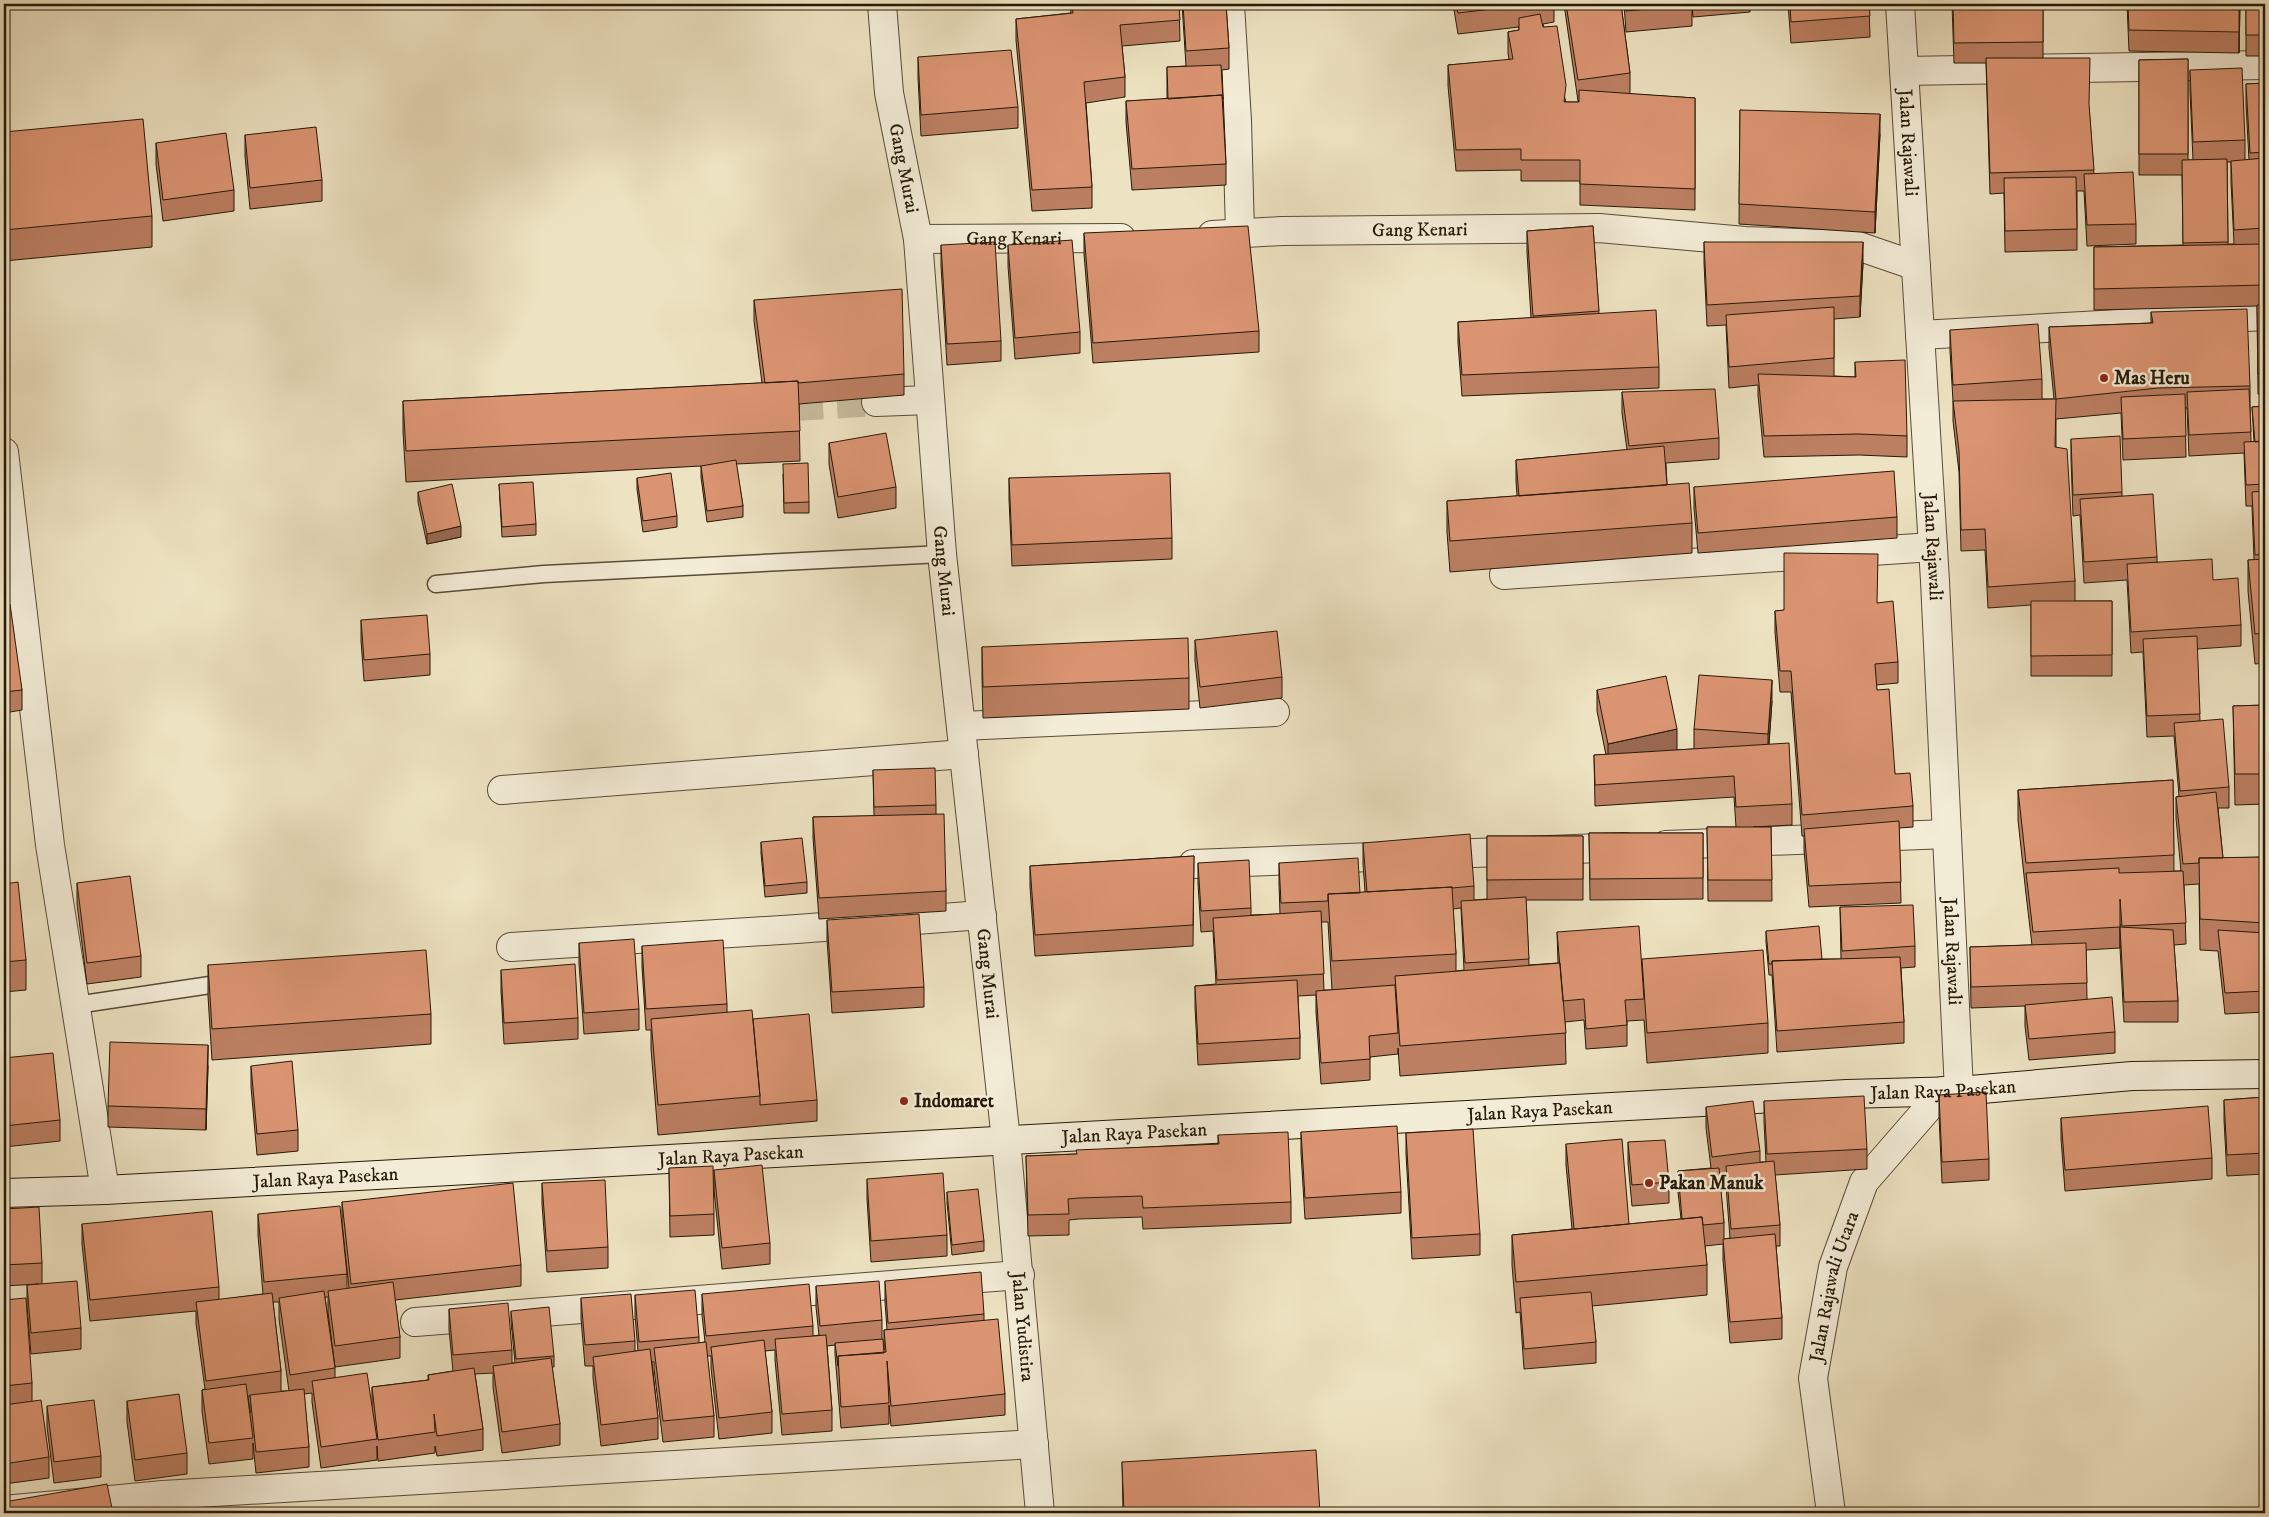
<svg xmlns="http://www.w3.org/2000/svg" width="2269" height="1517" font-family="'IM FELL DW Pica',serif">
<style>
.lines{fill:none;stroke-linecap:round;stroke-linejoin:round}
.street-tunnel{stroke:#c5ba9c;stroke-width:28;stroke-dasharray:28 14;stroke-linecap:butt}
.lane-casing{stroke:#584b36;stroke-width:19}
.street-casing{stroke:#584b36;stroke-width:30}
.secondary-casing{stroke:#261907;stroke-width:30}
.lane{stroke:#f3ecd7;stroke-width:16}
.street{stroke:#f3ecd7;stroke-width:28}
.secondary{stroke:#f3ecd7;stroke-width:28}
.wall{fill:#bc7f62;stroke:#261907;fill-rule:evenodd}
.shaded-wall{fill:#996850;stroke:#261907}
.building{fill:#db9472;stroke:#261907}
.poi-dot{fill:#8f2418;stroke:#f3ecd7;stroke-width:2}
.labels{text-anchor:middle;dominant-baseline:central;stroke-width:5;stroke-linejoin:round;paint-order:stroke}
.street-label{font-size:19px;fill:#261907;stroke:#f3ecd7}
.poi-label{font-size:19px;font-weight:bold;fill:#261907;stroke:#f3ecd7;text-anchor:start}
</style>
<rect width="100%" height="100%" fill="#ede2c1"/>
<filter id="stains"><feTurbulence type="fractalNoise" baseFrequency=".004" numOctaves="4"/><feColorMatrix values="0 0 0 0 .2 0 0 0 0 .09 0 0 0 0 .02 0 0 0 .5 -.17"/></filter>
<radialGradient id="worn" r=".72"><stop offset=".6" stop-color="#630" stop-opacity="0"/><stop offset="1" stop-color="#630" stop-opacity=".3"/></radialGradient>
<g class="lines">
<path class="street-tunnel" d="M795,407L876,402"/>
<g class="lane-casing">
<path id="lane" d="M436,584L544,574L942,554
M76,1005L230,982"/>
</g>
<g class="street-casing">
<g id="street">
<path id="s1" d="M882,4L889,93L918,239L942,554L1006,1140L1040,1513"/>
<path d="M1230,4L1237,121L1240,233"/>
<path id="s2" d="M1900,4L1935,581L1959,1091"/>
<path d="M1904,71L2265,65"/>
<path id="s3" d="M1212,235L1282,231L1599,228L1745,241L1855,245L1916,266"/>
<path id="s4" d="M918,239L1121,238"/>
<path d="M1920,335L2265,316"/>
<path d="M876,402L930,400"/>
<path d="M4,452L50,845L105,1190"/>
<path d="M1504,575L1933,547"/>
<path d="M961,726L1275,712"/>
<path d="M502,790L964,754"/>
<path d="M1666,845L1947,834"/>
<path d="M1193,864L1625,847"/>
<path d="M511,947L797,929L982,915"/>
<path d="M415,1322L1020,1275"/>
<path d="M4,1510L163,1495L1034,1444"/>
<path id="s5" d="M1831,1513L1813,1378L1833,1267L1864,1182L1943,1091"/>
</g>
</g>
<g class="secondary-casing">
<g id="secondary">
<path id="s6" d="M4,1193L105,1190L1847,1094L1959,1091L2132,1076L2265,1074"/>
</g>
</g>
<use href="#lane" class="lane"/>
<use href="#street" class="street"/>
<use href="#secondary" class="secondary"/>
</g>
<path class="wall" d="M1070,4H1179L1180,41L1122,46L1125,77V97L1086,103L1092,187V208L1032,211L1016,40V19L1071,13Z
M1182,4H1226L1229,48V69L1222,70L1226,164V185L1132,190L1126,122V101L1167,99V67L1186,66Z
M1453,4H1554V22L1543,24L1566,102H1579V100L1578,101L1564,4H1621L1630,73V94L1695,98V210L1580,205V181H1521V170L1456,171L1448,86V65L1509,60L1508,53V32L1519,30V27L1458,34Z
M1624,4H1692V26L1626,32Z
M1692,4H1750V12L1693,17Z
M1788,4H1869L1870,37L1791,43Z
M1952,4H2043V58L2089,108L2094,174L2136,224V244L2087,246L2084,191H2077V250L2005,252L2004,193L1990,194L1986,63H1954Z
M2127,4H2240L2239,53L2129,51Z
M2246,4H2265V56H2246Z
M918,57L1018,107V128L921,136L918,78Z
M2188,59V160H2193L2190,91V70L2245,140V160H2249L2246,105V84L2265,83V249H2264L2265,305V394H2258L2257,306L2094,310V247L2183,245L2182,175H2139V60ZM2227,162H2231V182L2234,244H2228Z
M1740,110L1880,134L1875,233L1739,224Z
M4,132L152,216V247L4,261Z
M245,135L322,180V201L250,209L245,156Z
M156,143L234,190V211L163,221L156,164Z
M1593,226L1599,314L1659,367V388L1462,396L1458,343V322L1531,318L1527,252V231Z
M1084,233L1259,331V352L1093,363L1084,254Z
M1704,242L1863,263L1860,317L1834,319V376L1855,377V362L1907,436V457L1859,455L1764,457L1758,395V385L1729,388L1726,325L1707,326L1704,263Z
M941,245L1001,341V361L947,365L941,266Z
M1008,245L1080,332V353L1015,359L1008,266Z
M754,300L904,374V395L799,404L800,461L736,464L743,506V517L707,522L701,477V466L406,482L403,432V401L762,383L754,321Z
M2151,312L2250,386V407L2251,442H2254L2252,407L2265,406V663L2255,664L2248,591V560H2254L2252,506H2246L2244,453L2189,456L2187,408H2185L2186,457L2123,460L2121,413L2056,419V447L2075,581V601H2112V676H2031V605L1988,608L1985,550L1961,551L1959,472L1953,421V401L1950,351V330L2042,379V399H2054L2049,348V327L2151,323Z
M1622,392L1719,438V459L1666,463L1667,485L1692,523V553L1450,572L1447,532V501L1517,496L1516,481V460L1627,450L1622,413Z
M2071,439L2122,492V496L2157,557V562L2213,580L2241,625V646L2197,649L2200,721L2229,787V808H2218L2223,858L2265,857V1012L2225,1014L2218,951L2200,950L2199,884L2184,885L2186,944L2174,945L2178,1001V1022H2124L2120,948V924V948L2086,950L2087,999L2115,1032V1053L2029,1060L2025,1026V1006L1971,1008L1970,947L2032,945L2026,894L2018,820V790L2173,780L2174,871H2181L2176,818V797L2179,796L2174,736L2147,737L2143,652L2131,653L2127,580L2084,583L2080,515L2073,516L2071,459Z
M829,443L896,487V508L838,518L829,464Z
M783,474L809,502V513H784Z
M637,478L677,516V527L643,532L637,489Z
M1009,478L1172,538V559L1012,566L1009,499Z
M499,484L536,524V535L502,537Z
M1694,487L1897,517V538L1698,553L1694,508Z
M418,492L461,537L427,544L418,502Z
M4,548H5V569H4Z
M1877,603L1898,662V683L1876,685L1877,690L1895,774L1913,806V827L1899,828L1901,903L1809,907L1804,850V836H1802L1791,692H1780L1775,632V611Z
M4,605L22,690V710L4,713Z
M361,620L430,654V675L364,681L361,641Z
M1195,640L1282,677V698L1200,708L1195,661Z
M982,647L1189,678V709L983,718L982,678Z
M1597,690L1677,750L1694,749V729L1772,701L1769,745L1792,804V825L1753,827H1771L1772,901H1708L1707,827H1736L1734,797L1595,806L1594,755H1606L1597,711Z
M2265,705V804L2235,805L2233,706Z
M873,770L936,805V814L946,891V911L819,919L813,838V817L874,816Z
M1589,833H1703V899L1590,900Z
M1487,836H1583V900H1526L1529,965L1558,963L1557,932L1642,966L1768,1023V1053L1647,1063L1644,1020L1627,1021V1046L1586,1049L1584,1020L1565,1022L1566,1064L1400,1076L1398,1048V1054L1370,1057V1080L1321,1084L1316,1012V995L1298,996L1300,1038V1059L1198,1065L1195,1007V986L1216,984L1213,931L1201,932L1198,884V863L1251,908V915L1280,914L1279,884V863L1360,893L1365,892L1363,864V843L1474,886V900L1487,899ZM1461,908L1464,970L1456,971V954L1453,909ZM1321,922H1328L1332,990H1324Z
M761,842L807,882V893L765,897L761,853Z
M1194,856L1193,946L1035,956L1030,887V866Z
M77,883L141,956V977L87,984L77,904Z
M4,884L26,960V990L4,992Z
M1840,907L1915,946V967L1901,968L1904,1022V1043L1777,1052L1772,975H1769L1766,942V931L1822,959H1841Z
M827,920L924,987V1007L832,1013L827,940Z
M579,943L639,1009V1030L584,1034L579,964Z
M642,946L727,1004V1012L753,1019L817,1100V1121L658,1135L651,1049V1030H646L642,967Z
M208,965L431,1014V1044L212,1060L208,996Z
M501,970L578,1018V1039L504,1044L501,991Z
M4,1058L60,1120V1141L4,1147Z
M208,1066L206,1130L108,1127V1106Z
M251,1066L298,1130V1151L257,1155L251,1087Z
M1939,1095L1989,1159V1180L1942,1183L1939,1116Z
M2265,1097V1174L2227,1176L2224,1120V1100Z
M1764,1101L1867,1149V1169L1775,1175L1780,1225V1246H1776L1782,1318V1339L1730,1343L1723,1260V1244L1705,1246L1707,1265V1295L1592,1306L1596,1342V1363L1524,1369L1520,1312L1516,1313L1512,1265V1235L1572,1229L1566,1165V1144L1629,1224L1681,1219L1678,1192V1171L1711,1168L1706,1128V1107L1760,1151V1162H1766L1764,1122ZM1719,1177H1726V1186L1730,1238L1724,1239V1223Z
M2061,1118L2212,1158V1179L2065,1191L2061,1139Z
M1301,1132L1401,1192V1213L1305,1219L1301,1153Z
M1406,1133L1480,1234V1255L1412,1259L1406,1154Z
M1218,1135L1291,1202V1223L1143,1229L1142,1217L1079,1219L1069,1220V1235L1028,1236L1026,1156L1076,1154L1218,1144Z
M1628,1142L1669,1182V1203L1632,1206L1628,1163Z
M669,1168L714,1214V1235L670,1237Z
M714,1170L770,1243V1264L722,1269L714,1190Z
M867,1179L947,1235V1256L871,1262L867,1199Z
M542,1183L608,1247V1268L547,1272L542,1204Z
M947,1192L984,1241V1251L952,1255L947,1203Z
M342,1202L521,1265V1286L395,1300L400,1337V1358L335,1367L328,1312V1297H325L335,1368V1378L372,1406V1387L428,1380V1375L453,1371L449,1330V1309L512,1350V1363H515L511,1321V1311L554,1356V1367H552L560,1424V1445L502,1453L493,1387V1373L475,1374L483,1429V1450L437,1456L435,1446V1453L378,1461L377,1446V1460L321,1468L312,1402V1393L304,1394L309,1447V1467L256,1473L253,1443V1459L209,1464L202,1411V1390L205,1389L196,1323V1311L90,1321L82,1244V1224L219,1287V1300L263,1294L258,1235V1214L347,1274V1289L349,1288L342,1223ZM273,1302H279V1319L289,1391H281V1371ZM248,1396H250V1413Z
M4,1209L42,1263V1284L81,1328V1349L31,1354L27,1306V1285L39,1284L4,1286Z
M885,1281L984,1314V1321L1005,1394V1415L891,1426L889,1405V1424L841,1428L835,1354V1345L827,1346L832,1410V1431L782,1435L775,1360V1350L765,1351L772,1412V1433L719,1439L711,1368V1356H707L714,1416V1437L663,1442L654,1369V1362H652L658,1418V1439L601,1446L593,1378V1366H585L581,1319V1298L635,1341V1351H638L635,1316V1295L699,1337V1343L705,1342L702,1315V1294L813,1326V1336L819,1335L816,1307V1286L882,1320V1339L884,1350V1330H887L885,1302Z
M4,1300L32,1383V1401L49,1457V1478L4,1484Z
M127,1401L187,1453V1474L135,1481L127,1422Z
M47,1406L101,1456V1477L54,1483L47,1427Z
M1122,1462L1320,1513H1123Z"/>
<path class="shaded-wall" d="M2239,4H2240L2239,53Z
M1880,114V134L1875,233V212Z
M1863,242V263L1860,317V296Z
M461,526V537L427,544V534Z
M1772,680V701L1768,755V734Z
M1677,729V750L1608,764V744Z
M208,1045V1066L206,1130V1109Z"/>
<path class="building" d="M1072,4H1179L1180,20L1120,25L1125,77L1084,82L1092,187L1032,190L1016,19L1073,13Z
M1183,4H1226L1229,48L1186,51Z
M1456,4H1534L1458,13Z
M1566,4H1621L1630,73L1578,80Z
M1625,4H1692V5L1626,11Z
M1790,4H1869L1870,16L1791,22Z
M1953,4H2043V42L1954,43Z
M2128,4H2239V32L2129,30Z
M2246,4H2265V35H2246Z
M1540,14L1543,27L1557,26L1566,85L1564,102H1579V90L1695,98V189L1580,184V160H1521V149L1456,150L1448,65L1513,59L1508,32L1519,30V18Z
M1011,50L1018,107L921,115L918,57Z
M1986,58H2090L2089,104L2094,170L1990,173Z
M2188,59V154H2139V60Z
M1221,65L1223,99L1222,95L1168,99L1167,67Z
M2242,68L2245,140L2193,142L2190,70Z
M2265,83V152L2250,153L2246,84Z
M1222,95L1226,164L1132,169L1126,101Z
M1740,110L1880,114L1875,212L1739,204Z
M143,119L152,216L4,230V132Z
M316,127L322,180L250,188L245,135Z
M226,133L234,190L163,200L156,143Z
M2265,158V228L2234,230L2231,161Z
M2227,159L2228,242L2183,243L2182,160Z
M2133,172L2136,224L2087,225L2084,174Z
M2076,177L2077,229L2005,231L2004,178Z
M1248,226L1259,331L1093,343L1084,233Z
M1593,226L1599,311L1533,316L1527,231Z
M1072,240L1080,332L1015,338L1008,245Z
M995,242L1001,341L947,344L941,245Z
M1704,242H1863L1860,296L1707,305Z
M2264,244L2265,285L2094,289V247Z
M902,289L904,374L798,383V381L765,383L754,300Z
M2257,305H2265V373L2258,374Z
M1834,307V358L1729,367L1726,315Z
M2247,309L2250,386L2158,388L2056,399L2055,447L2067,449L2075,581L1988,587L1985,529L1961,530L1959,451L1953,401L2056,399L2049,327L2153,323L2151,312Z
M1656,310L1659,367L1462,375L1458,322Z
M2038,324L2042,379L1953,385L1950,330Z
M1905,360L1907,436L1859,434L1764,436L1758,374L1856,377L1855,362Z
M798,381L800,431L406,451L403,401Z
M1715,389L1719,438L1629,446L1622,392Z
M2249,389L2251,432L2189,435L2187,392Z
M2185,394L2186,436L2123,439L2121,397Z
M2265,406V441L2255,442L2252,407Z
M886,433L896,487L838,497L829,443Z
M2120,436L2122,492L2073,495L2071,439Z
M2265,441V484L2246,485L2244,442Z
M1664,446L1667,485L1519,496L1516,460Z
M736,460L743,506L707,511L701,466Z
M808,463L809,502L784,503L783,464Z
M1894,471L1897,517L1698,533L1694,487Z
M671,473L677,516L643,521L637,478Z
M1170,473L1172,538L1012,545L1009,478Z
M533,482L536,524L502,527L499,484Z
M1689,483L1692,523L1450,541L1447,501Z
M452,484L461,526L427,534L418,492Z
M2265,491V554L2255,555L2252,492Z
M2153,494L2157,557L2084,562L2080,499Z
M4,533L5,548H4Z
M1784,553L1878,554L1877,603L1893,601L1898,662L1875,664L1877,690L1889,689L1895,774L1910,773L1913,806L1802,815L1791,671H1780L1775,611L1784,610Z
M2212,559L2213,580L2238,578L2241,625L2131,632L2127,564Z
M2265,559V633L2255,634L2248,560Z
M2031,601H2112V655L2031,656Z
M10,604L22,690L4,692V605Z
M427,615L430,654L364,660L361,620Z
M1277,631L1282,677L1200,687L1195,640Z
M2197,636L2200,714L2147,716L2143,639Z
M1188,638L1189,678L983,687L982,647Z
M1699,675L1772,680L1768,734L1694,729Z
M1666,676L1677,729L1608,744L1597,690Z
M2265,705V774H2235L2233,706Z
M2223,719L2229,787L2180,791L2174,723Z
M1789,743L1792,804L1736,807L1734,776L1595,785L1594,755Z
M935,768L936,805L874,807L873,770Z
M2173,780L2174,855L2026,863L2018,790Z
M2216,792L2223,858H2199V863L2183,864L2176,797Z
M944,814L946,891L819,898L813,817Z
M1899,821L1901,882L1809,886L1804,829Z
M1707,827H1771L1772,880H1708Z
M1589,833H1703V878L1590,879Z
M1470,834L1474,886L1452,888V887L1367,892L1363,843Z
M1487,836H1583V879L1487,880Z
M802,838L807,882L765,886L761,842Z
M1194,856L1193,925L1035,935L1030,866Z
M2265,857V923L2200,919L2199,858Z
M1358,858L1360,893L1328,894V901L1281,903L1279,863Z
M1249,860L1251,908L1201,911L1198,863Z
M2119,868V873L2183,871L2186,923L2122,926L2120,899V927L2033,932L2026,873Z
M130,876L141,956L87,963L77,883Z
M18,882L26,960L4,962V884Z
M1452,887L1456,954L1332,961L1328,894Z
M1526,897L1529,959L1465,963L1461,901Z
M1913,905L1915,946L1842,951L1840,907Z
M1321,911L1324,974L1217,980L1213,918Z
M919,914L924,987L832,992L827,920Z
M1639,926L1644,999L1625,1000L1627,1025L1586,1029L1584,999L1563,1001L1557,932Z
M1819,926L1822,959L1772,961V964H1769L1766,931Z
M2120,927L2173,930L2178,1001L2124,1002Z
M2218,930L2265,933V991L2225,993Z
M634,939L639,1009L584,1013L579,943Z
M723,940L727,1004L646,1009L642,946Z
M2086,943L2087,983L1971,987L1970,947Z
M426,950L431,1014L212,1029L208,965Z
M1763,950L1768,1023L1647,1033L1642,959Z
M1900,957L1904,1022L1777,1031L1772,961Z
M1560,963L1566,1033L1400,1046L1395,976Z
M575,964L578,1018L504,1023L501,970Z
M1297,980L1300,1038L1198,1044L1195,986Z
M1395,985L1398,1033L1369,1036L1370,1059L1321,1063L1316,991Z
M2112,997L2115,1032L2029,1039L2025,1005Z
M752,1010L760,1096L658,1105L651,1019Z
M809,1014L817,1100L760,1105V1096L753,1019Z
M110,1042L208,1045L206,1109L108,1106Z
M53,1053L60,1120L4,1126V1058Z
M292,1061L298,1130L257,1134L251,1066Z
M1986,1092L1989,1159L1942,1162L1939,1095Z
M1864,1096L1867,1149L1767,1154L1764,1101Z
M2265,1097V1153L2227,1155L2224,1100Z
M1753,1101L1760,1151L1712,1157L1706,1107Z
M2208,1106L2212,1158L2065,1170L2061,1118Z
M1397,1126L1401,1192L1305,1198L1301,1132Z
M1473,1129L1480,1234L1412,1238L1406,1133Z
M1288,1132L1291,1202L1143,1208L1142,1196L1079,1198L1068,1199L1069,1214L1028,1215L1026,1156L1077,1154L1076,1150L1219,1144L1218,1135Z
M1622,1139L1629,1224L1574,1229L1566,1144Z
M1665,1140L1669,1182L1632,1185L1628,1142Z
M1774,1161L1780,1225L1731,1229L1726,1166Z
M762,1165L770,1243L722,1248L714,1170Z
M713,1166L714,1214L670,1216L669,1168Z
M1719,1168L1724,1223L1703,1225L1702,1217L1682,1219L1678,1171Z
M943,1173L947,1235L871,1241L867,1179Z
M605,1180L608,1247L547,1251L542,1183Z
M513,1183L521,1265L351,1284L342,1202Z
M978,1189L984,1241L952,1245L947,1192Z
M340,1206L347,1274L264,1282L258,1214Z
M39,1207L42,1263L4,1265V1209Z
M212,1211L219,1287L90,1300L82,1224Z
M1702,1217L1707,1265L1516,1282L1512,1235Z
M1775,1234L1782,1318L1730,1322L1723,1239Z
M981,1272L984,1314L888,1323L885,1281Z
M77,1281L81,1328L31,1333L27,1285Z
M879,1281L882,1320L820,1326L816,1286Z
M393,1282L400,1337L335,1346L328,1291Z
M809,1284L813,1326L706,1336L702,1294Z
M695,1290L699,1337L639,1342L635,1295Z
M324,1291L335,1368L290,1375L279,1298Z
M1591,1292L1596,1342L1524,1349L1520,1298Z
M272,1293L281,1371L206,1381L196,1302Z
M631,1294L635,1341L585,1345L581,1298Z
M26,1298L32,1383L4,1386V1300Z
M508,1303L512,1350L453,1355L449,1309Z
M549,1307L554,1356L516,1359L511,1311Z
M998,1319L1005,1394L891,1406L887,1361L889,1403L841,1407L838,1356L886,1352L884,1330Z
M826,1335L832,1410L782,1414L775,1339Z
M883,1339L884,1353L838,1356V1366L835,1343Z
M764,1340L772,1412L719,1418L711,1347Z
M706,1342L714,1416L663,1421L654,1348Z
M650,1349L658,1418L601,1425L593,1357Z
M551,1358L560,1424L502,1432L493,1366Z
M474,1368L483,1429L437,1436L434,1414L435,1432L378,1440L372,1387L429,1380L428,1375Z
M367,1373L377,1439L321,1447L312,1381Z
M246,1384L253,1438L209,1443L202,1390Z
M304,1389L309,1447L256,1452L250,1395Z
M179,1394L187,1453L135,1460L127,1401Z
M41,1400L49,1457L4,1464V1405Z
M94,1400L101,1456L54,1462L47,1406Z
M1316,1450L1320,1513H1124L1122,1462Z
M107,1484L113,1513H4V1502Z"/>
<g class="poi-dot">
<circle cx="2104" cy="378" r="5"/>
<circle cx="904" cy="1101" r="5"/>
<circle cx="1649" cy="1183" r="5"/>
</g>
<g class="labels">
<g class="street-label">
<text stroke="none"><textPath href="#s2" startOffset="139">Jalan Rajawali</textPath></text>
<text stroke="none"><textPath href="#s1" startOffset="166">Gang Murai</textPath></text>
<text stroke="none"><textPath href="#s3" startOffset="208">Gang Kenari</textPath></text>
<text stroke="none"><textPath href="#s4" startOffset="96">Gang Kenari</textPath></text>
<text stroke="none"><textPath href="#s2" startOffset="544">Jalan Rajawali</textPath></text>
<text stroke="none"><textPath href="#s1" startOffset="571">Gang Murai</textPath></text>
<text stroke="none"><textPath href="#s2" startOffset="949">Jalan Rajawali</textPath></text>
<text stroke="none"><textPath href="#s1" startOffset="976">Gang Murai</textPath></text>
<text stroke="none"><textPath href="#s6" startOffset="1942">Jalan Raya Pasekan</textPath></text>
<text stroke="none"><textPath href="#s6" startOffset="1538">Jalan Raya Pasekan</textPath></text>
<text stroke="none"><textPath href="#s6" startOffset="1132">Jalan Raya Pasekan</textPath></text>
<text stroke="none"><textPath href="#s6" startOffset="728">Jalan Raya Pasekan</textPath></text>
<text stroke="none"><textPath href="#s6" startOffset="322">Jalan Raya Pasekan</textPath></text>
<text stroke="none"><textPath href="#s5" startOffset="230">Jalan Rajawali Utara</textPath></text>
<text stroke="none"><textPath href="#s1" startOffset="1331">Jalan Yudistira</textPath></text>
</g>
<g class="poi-label">
<text x="2114" y="378">Mas Heru</text>
<text x="914" y="1101">Indomaret</text>
<text x="1659" y="1183">Pakan Manuk</text>
</g>
</g>
<rect width="2269" height="1517" fill="none" stroke="#ede2c1" stroke-width="20"/>
<rect x="5" y="5" width="2259" height="1507" fill="none" stroke="#261907" stroke-width="2.5"/>
<rect x="10" y="10" width="2249" height="1497" fill="none" stroke="#261907"/>
<rect width="100%" height="100%" filter="url(#stains)"/>
<rect width="100%" height="100%" fill="url(#worn)"/>
</svg>
